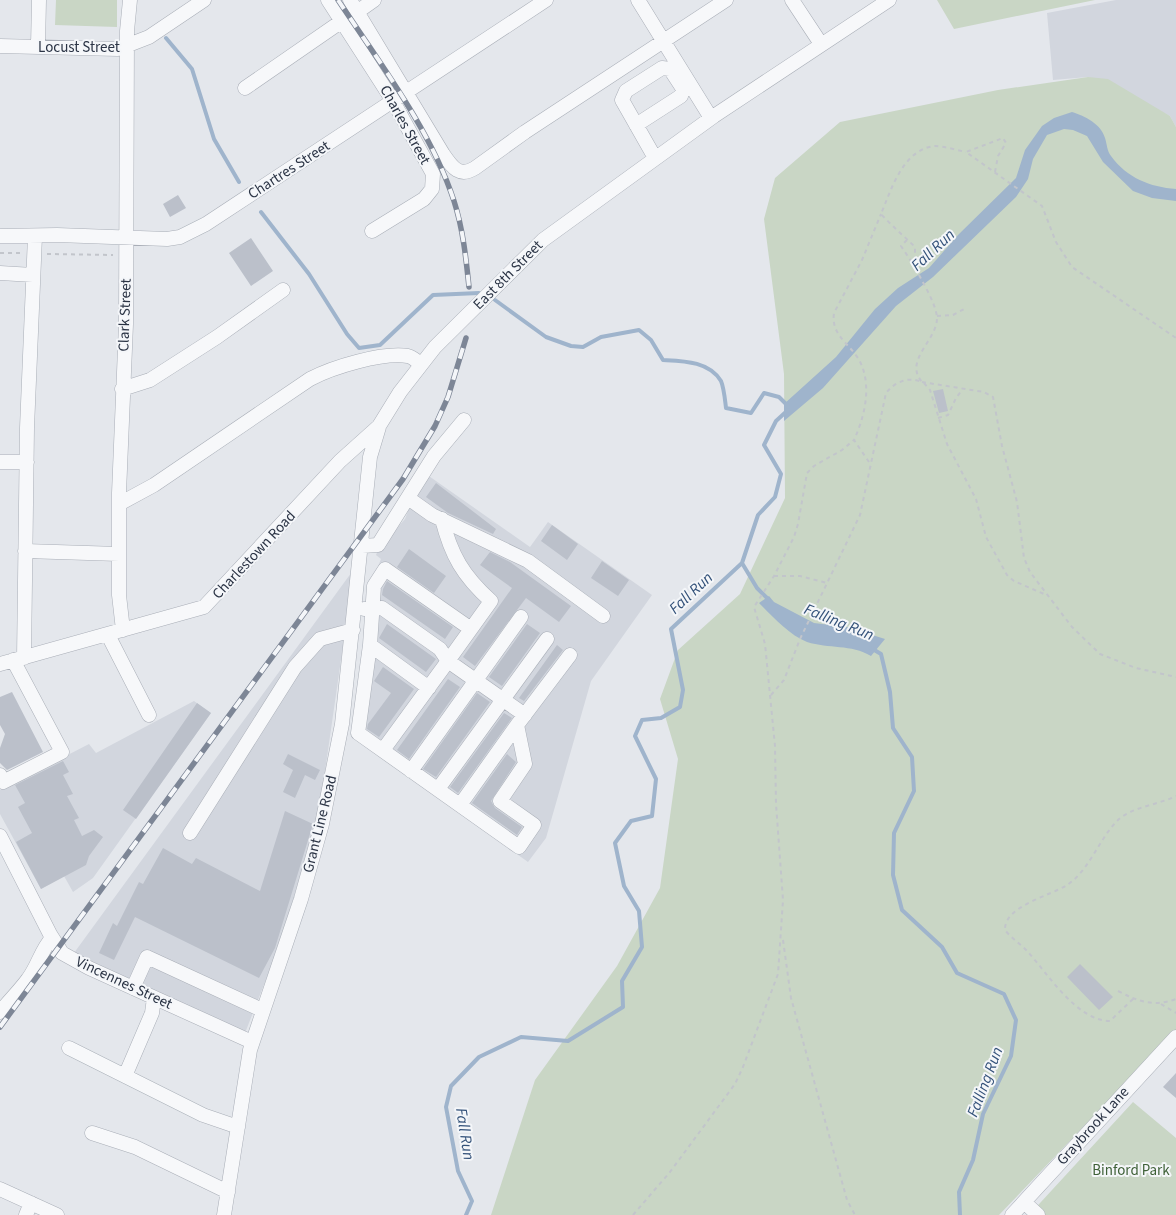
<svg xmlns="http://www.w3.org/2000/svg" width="1176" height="1215" font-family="'Source Sans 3',sans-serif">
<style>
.built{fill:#d2d6de}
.green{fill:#c9d6c5}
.water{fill:#9fb4cc}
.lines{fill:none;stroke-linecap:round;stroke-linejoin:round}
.stream{stroke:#9fb4cc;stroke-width:4}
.building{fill:#bbc0ca}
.minor-casing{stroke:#a9aeb7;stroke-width:15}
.path{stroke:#c2c5cb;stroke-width:2;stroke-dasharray:4 4;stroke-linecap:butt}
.minor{stroke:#f7f8fa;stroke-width:14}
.rail-casing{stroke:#7d8696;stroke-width:5.5}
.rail{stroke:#f4f6f9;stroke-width:4;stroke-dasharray:11;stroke-linecap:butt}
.labels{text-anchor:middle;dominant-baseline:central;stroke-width:4;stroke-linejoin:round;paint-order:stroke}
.street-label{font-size:15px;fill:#2b3445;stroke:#f4f6f9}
.park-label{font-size:15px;fill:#3f6138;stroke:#f4f6f9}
.water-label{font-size:16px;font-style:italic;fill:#34527a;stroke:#f4f6f9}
</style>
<rect width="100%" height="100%" fill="#e4e7ec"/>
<path class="built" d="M1116,0H1176V127L1170,116L1088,77L1053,80L1047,13Z
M426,474L530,547L548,522L652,595L591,681L546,838L528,862L353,737L369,589L381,559L376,555L378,550L405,519L416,491Z
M354,569L318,820L276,954L245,1033L74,953Z
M194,701L211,713L93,878L73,892L64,876L41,889L0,814V790L89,744L96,753Z"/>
<path class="green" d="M56,0H117V27L55,25Z
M937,0H1095L954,29Z
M1088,77L1108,79L1170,116L1176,127V1030L999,1215H491L535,1080L617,966L660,888L678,759L660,699L678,650L740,594L785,498L784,374L764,219L775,178L840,122L998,90Z
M1133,1102L1176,1138V1215H1029Z"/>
<path class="water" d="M1072,112C1085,116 1101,124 1105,138C1107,144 1107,151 1111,156C1127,178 1150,187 1176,189V201L1152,198L1133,191L1103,162L1087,136L1073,130L1064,129L1047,135L1033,159L1028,179L1016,197L933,277L896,306L823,388L784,421V404L836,357L875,309L898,288L929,268L958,235L1016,178L1025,150L1042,126L1054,118Z
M769,596L774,602L814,623L847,627L885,639L871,656C851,644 829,649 807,642C789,635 772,616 759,603Z"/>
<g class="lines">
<path class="stream" d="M166,38L192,69L214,139L239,182
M261,212L309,274L347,334L359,348L380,345L433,295L479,293
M495,300L546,337L571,346L583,347L601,337L639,330L651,340L663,360C683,361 709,361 721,381C724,388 725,400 726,408L751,413L764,393L779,397L788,406
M742,563L757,588L769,600
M871,648L881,654L890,692L893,728L912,757L914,791L894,833L893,875L902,910L942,947L957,973L1004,994L1016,1020L1011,1056L983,1114L973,1160L959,1192L960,1215
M466,1215L472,1201L458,1171L446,1107L451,1086L479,1057L521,1037L568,1041L623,1007L622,981L642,947L639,911L624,886L615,843L631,821L652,816L656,779L635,736L642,720L661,718L680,707L683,690L671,629L742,563L758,515L775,497L781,474L764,445L776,421L788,410"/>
</g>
<path class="building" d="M178,195L186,208L170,217L163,204Z
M251,238L273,271L251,286L229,253Z
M943,389L948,411L939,413L933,391Z
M436,483L496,529L493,534L448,513L426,497Z
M552,525L578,544L567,560L541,541Z
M409,549L446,576L434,593L397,567Z
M490,552L510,562L571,606L559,622L526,598L475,666L463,657L512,588L480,565Z
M602,561L629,580L618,596L591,578Z
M387,581L453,627L445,639L382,595L383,589Z
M387,624L436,659L426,672L379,638Z
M527,624L540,633L502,686L489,677Z
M557,645L563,650L524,701L519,698Z
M383,667L414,689L379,737L367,729L368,724L391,693L374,681Z
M448,679L460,687L409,759L397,750Z
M12,692L43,752L7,770L0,763V748L5,734L0,725V697Z
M477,693L490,702L436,777L423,769Z
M197,703L211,713L136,819L123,810Z
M504,713L512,718L458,793L450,787Z
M288,754L320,770L315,780L305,775L295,798L283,792L293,770L283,764Z
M507,754L516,762L491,801L495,808L522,827L517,835L472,803Z
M63,761L69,772L63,775L73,794L67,796L79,818L74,820L82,836L94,830L103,837L89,856L86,865L41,889L16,842L32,833L18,807L25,803L15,785Z
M285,811L313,824L275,948L259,978L135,917L114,960L99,953L113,923L117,926L139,882L143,884L163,848L192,864L196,858L260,891Z
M1080,964L1113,997L1099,1010L1067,977Z
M1176,1073V1098L1163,1087Z"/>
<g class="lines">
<g class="minor-casing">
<path id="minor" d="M328,0L393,101L433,174L432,189L424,199L372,231
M350,0L443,154C452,167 459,178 475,168L525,132L726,0
M638,0L711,118
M792,0L821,44
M357,12L374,0
M0,46L118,49L149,37L204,0
M38,46L39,0
M245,88L342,21
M636,125L681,96L683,89L670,69L662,68L626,91L622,100L655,158
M0,236L57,235L167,239L180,237L206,224L546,0
M0,273L33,275
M122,389L150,380L217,337L283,290
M0,462H27
M408,498L432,515L528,561L603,616
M119,504L154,485L310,379C333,367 382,352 408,356C413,357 417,362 421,364
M442,519C451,555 463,576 491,601L448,661L525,715
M362,546L378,545L434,456L464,420
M25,551L119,554
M364,609L382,608L440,649L448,661L383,750
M123,630L119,595V493L126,324L127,31L130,0
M108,635L149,715
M370,645L358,733L519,847L534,825L500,801L525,764L517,725L570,655
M24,658L27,428L35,236
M0,664L204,607L340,461L379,426L400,392L435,347L543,240L714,116L889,0
M429,688L370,645L374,586L385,569L471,629
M411,771L521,617
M0,775L3,782L62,752L13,660
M438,789L547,639
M460,805L517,725
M190,833L295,667L320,639L353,630
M0,836L50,934L62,953L89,968L252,1042
M133,988L147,957L262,1010
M0,1012C9,1001 20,990 28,979C38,966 41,950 52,938
M69,1048L203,1115L238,1127
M125,1076L152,1013L154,998
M92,1133L135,1147L228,1192
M0,1189L57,1215
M1024,1202L1038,1215
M26,1215L31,1203
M224,1215L250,1050L301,899L322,824L342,724L370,457L379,427
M1012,1215C1067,1156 1121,1096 1176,1037"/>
</g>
<path class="path" d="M995,172L998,156L1006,143L1003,138L966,152L1042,206L1056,242L1072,267L1176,338
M907,240L901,246L915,267V247C904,236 892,226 881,214C891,190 903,149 935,146C944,146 956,150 966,152
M0,253H23
M47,254L113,255
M937,316L953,315L966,308
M922,382L984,392L993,397L1002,446L1017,502L1024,558L1030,572L1072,627L1100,654L1136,668L1176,677
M924,383L930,390L947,444L976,499L986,537L1007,575L1014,581L1044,594
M938,418L948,415L956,398L962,390
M869,462L854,440C865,416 873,383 858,358C847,342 831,334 834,313L862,260L881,214
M774,576H800L827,583
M771,695L784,680L800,639L860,515L886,393C895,382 908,376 922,382C903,360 938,340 937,317C935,301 922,282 915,267
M783,940L791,998L847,1200L855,1215
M1118,991C1139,1002 1154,1007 1176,999
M1133,999L1110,1021C1077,1021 1048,974 1028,952C1021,944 1012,939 1005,930C1004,906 1050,896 1067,885C1090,870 1099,838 1119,819C1135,806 1158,805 1176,796
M1161,1004L1176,1013
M633,1215L670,1172L735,1084L743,1067L778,974L783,900L776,804L775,746L765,644L754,607L774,576L794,537L798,524L807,473L814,466L842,450L854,440"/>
<use href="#minor" class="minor"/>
<g class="rail-casing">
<path id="rail" d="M338,0C379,62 431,130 454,201C463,229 466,258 469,287
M0,1027L403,479L435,426L448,397L466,338"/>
</g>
<use href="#rail" class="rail"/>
</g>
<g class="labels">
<g class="street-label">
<text x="79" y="47">Locust Street</text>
<text transform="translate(405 125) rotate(61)">Charles Street</text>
<text transform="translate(289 170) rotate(-33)">Chartres Street</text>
<text transform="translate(508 275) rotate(-45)">East 8th Street</text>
<text transform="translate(125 315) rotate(-88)">Clark Street</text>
<text transform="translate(254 555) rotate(-47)">Charlestown Road</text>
<text transform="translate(320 824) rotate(-76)">Grant Line Road</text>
<text transform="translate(124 983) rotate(25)">Vincennes Street</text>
<text transform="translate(1093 1126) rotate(-48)">Graybrook Lane</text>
</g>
<g class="park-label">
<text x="1131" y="1170">Binford Park</text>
</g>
<g class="water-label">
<text transform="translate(933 250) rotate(-43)">Fall Run</text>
<text transform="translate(691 593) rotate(-43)">Fall Run</text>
<text transform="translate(839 622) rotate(22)">Falling Run</text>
<text transform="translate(985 1082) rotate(-69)">Falling Run</text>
<text transform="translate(465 1134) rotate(81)">Fall Run</text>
</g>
</g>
</svg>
